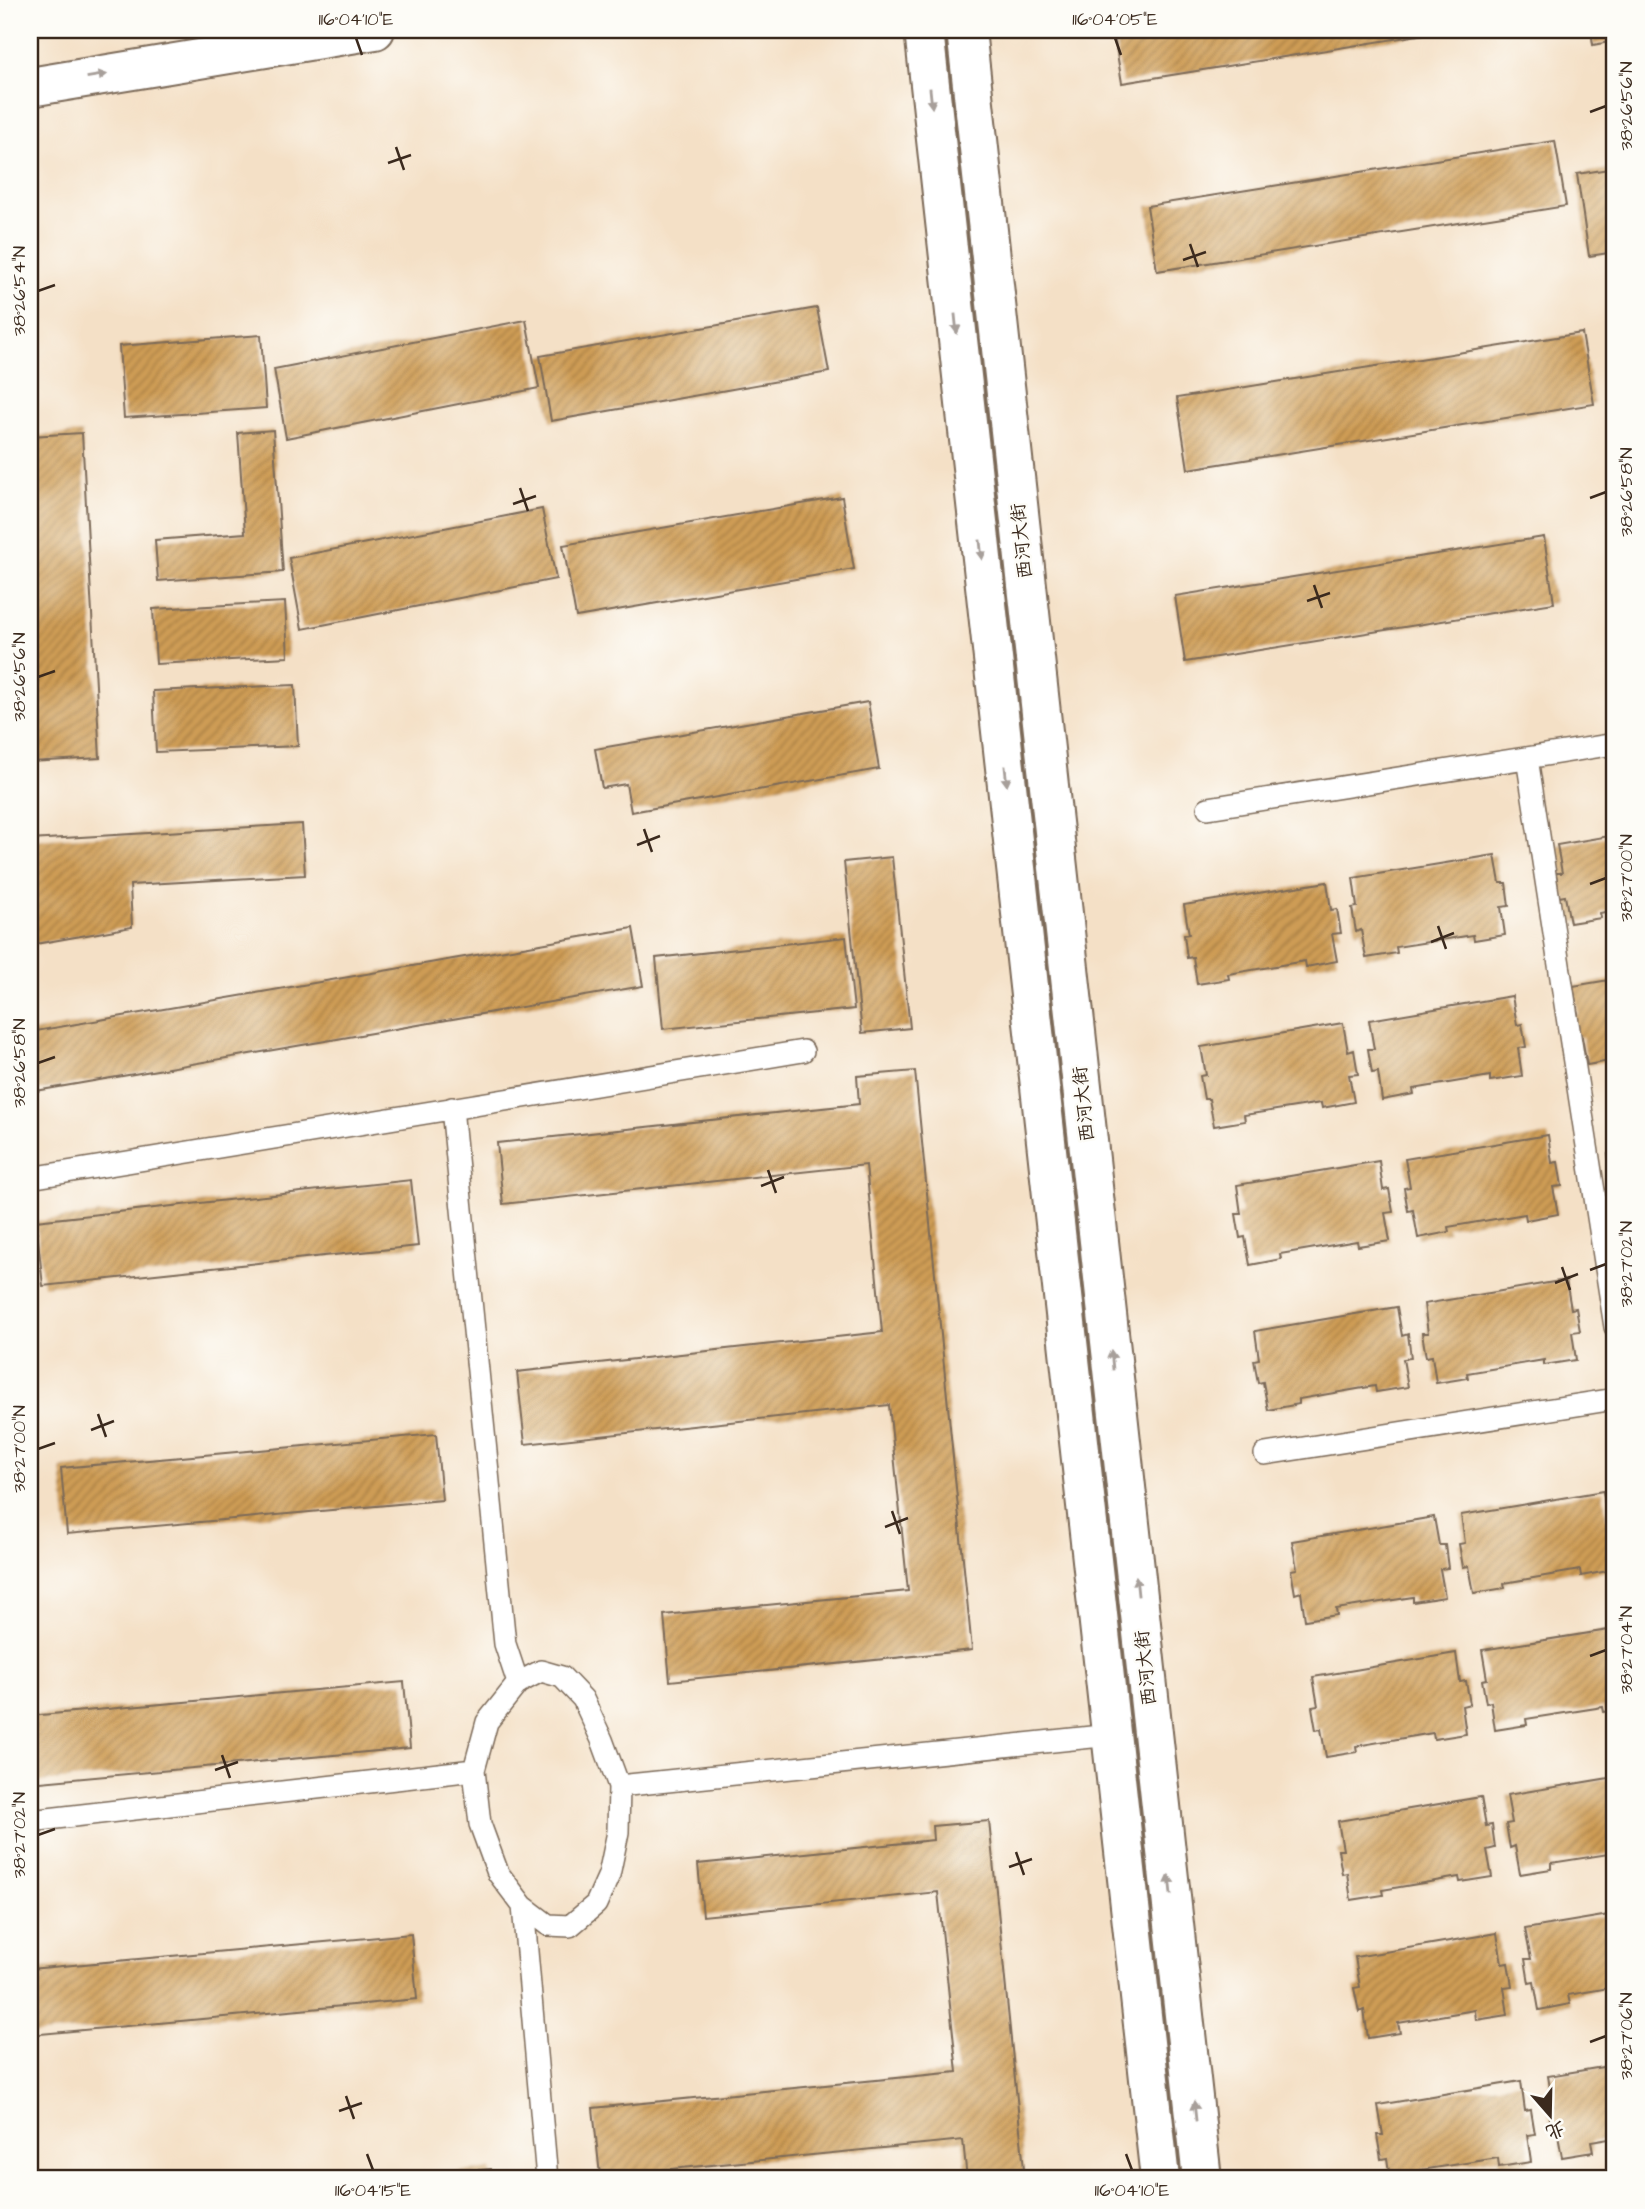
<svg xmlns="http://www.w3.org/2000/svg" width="1645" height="2209" font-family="'Architects Daughter','LXGW WenKai TC',sans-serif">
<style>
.building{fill:url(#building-hatch)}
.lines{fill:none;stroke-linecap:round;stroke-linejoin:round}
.service-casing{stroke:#7c6a59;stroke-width:24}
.minor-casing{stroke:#7c6a59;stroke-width:42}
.tertiary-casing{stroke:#7c6a59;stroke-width:42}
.service{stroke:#fff;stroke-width:21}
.minor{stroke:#fff;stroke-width:38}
.tertiary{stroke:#fff;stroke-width:38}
.oneway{fill:#a79f9a}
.ticks{fill:none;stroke:#3b2a1e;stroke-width:2.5}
.labels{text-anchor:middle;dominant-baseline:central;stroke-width:5;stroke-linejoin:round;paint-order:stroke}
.street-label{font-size:19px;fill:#3b2a1e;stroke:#fdfcf7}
.neatline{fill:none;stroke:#3b2a1e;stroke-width:2.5}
.ticks-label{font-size:18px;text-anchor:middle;fill:#3b2a1e}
</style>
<defs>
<pattern id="building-hatch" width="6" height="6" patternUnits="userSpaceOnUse" patternTransform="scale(1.75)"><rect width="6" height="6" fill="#ce9c54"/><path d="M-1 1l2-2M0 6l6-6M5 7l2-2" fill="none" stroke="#a87f45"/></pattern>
</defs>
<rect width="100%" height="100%" fill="#fdfcf7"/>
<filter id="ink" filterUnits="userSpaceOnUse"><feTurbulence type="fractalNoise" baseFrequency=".0143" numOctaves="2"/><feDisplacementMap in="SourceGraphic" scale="14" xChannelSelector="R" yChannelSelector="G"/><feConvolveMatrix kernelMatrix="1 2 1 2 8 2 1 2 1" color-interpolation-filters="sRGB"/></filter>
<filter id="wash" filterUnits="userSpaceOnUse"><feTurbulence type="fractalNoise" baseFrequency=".00686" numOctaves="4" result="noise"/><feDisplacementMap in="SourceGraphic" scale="28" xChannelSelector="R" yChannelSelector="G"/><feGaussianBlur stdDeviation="1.57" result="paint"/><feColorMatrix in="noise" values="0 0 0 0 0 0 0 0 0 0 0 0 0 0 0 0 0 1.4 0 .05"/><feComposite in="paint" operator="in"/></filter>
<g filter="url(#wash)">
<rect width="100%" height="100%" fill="#f4e0c6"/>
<g id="blocks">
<path class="building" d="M1113,30H1444V31L1122,83Z
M1591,30H1615V41L1593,45Z
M1555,141L1566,206L1157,271L1147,206Z
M1615,168V252L1589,256L1577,174Z
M817,308L829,372L551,421L540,356Z
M526,320L539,388L286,438L274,369Z
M1582,333L1594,404L1188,469L1177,398Z
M261,335L266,408L124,418L119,346Z
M1615,338V368H1614L1609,339Z
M273,430L283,572L158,581L155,540L245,533L238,433Z
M82,433L100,758L30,762V436Z
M842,497L854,569L576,617L563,545Z
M542,509L556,579L302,629L289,558Z
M1544,537L1554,603L1185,662L1175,596Z
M285,602L288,657L156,664L153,609Z
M295,685L298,746L156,752L153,691Z
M868,702L879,769L631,812L626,784L602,788L595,749Z
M302,824L305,875L130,885L132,927L30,945V840Z
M1615,835V910L1600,913L1601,918L1570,923L1565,896L1559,897L1556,873H1562L1557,845Z
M1495,855L1500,883H1506L1509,906L1501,907L1505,935L1474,940L1473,935L1396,947L1397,953L1366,958L1361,930L1356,932L1352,908L1357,907L1353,878Z
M892,857L910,1028L862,1033L844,862Z
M1327,882L1331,910L1337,909L1341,933L1332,934L1337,961L1306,967L1305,961L1228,974L1229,979L1197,984L1193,957L1187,958L1184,935L1189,934L1184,905Z
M633,928L643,986L30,1092V1032Z
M846,937L854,1009L663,1029L656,958Z
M1615,979V1060L1587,1065L1582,1037L1576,1038L1572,1015L1578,1014L1573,986Z
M1512,996L1517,1025L1522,1024L1526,1047L1518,1048L1522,1076L1490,1081V1076L1413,1089L1414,1094L1382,1100L1378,1072L1372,1073L1368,1049H1374L1369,1020Z
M1343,1023L1348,1052L1354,1050L1358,1074L1349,1075L1354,1102L1322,1108L1321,1103L1244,1115L1245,1121L1214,1126L1209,1099H1204L1200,1076L1206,1075L1201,1047Z
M915,1071L972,1650L670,1681L664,1615L908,1591L889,1405L525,1444L517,1372L882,1332L866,1165L503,1204L497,1143L859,1104L857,1076Z
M1615,1123V1176L1612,1177L1608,1154L1614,1152L1609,1124Z
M1548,1135L1552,1163L1558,1162L1562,1186L1553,1187L1558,1214L1526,1220L1525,1214L1448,1227L1449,1232L1418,1238L1413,1210L1408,1211L1404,1188L1410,1187L1405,1159Z
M1379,1161L1383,1190L1389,1189L1393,1212L1385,1213L1390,1241L1358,1246L1357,1241L1280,1254L1281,1259L1250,1265L1245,1237L1240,1238L1236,1214H1241L1237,1185Z
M411,1180L418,1246L43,1286L36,1221Z
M1566,1280L1571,1309L1576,1308L1580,1331L1572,1332L1576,1360L1544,1365V1360L1467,1373L1468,1378L1436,1383L1432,1356L1426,1357L1422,1333H1428L1424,1304Z
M1397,1307L1402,1336L1408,1334L1411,1358L1403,1359L1408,1387L1376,1392L1375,1386L1299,1399V1404L1268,1410L1263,1382L1258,1383L1254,1360L1259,1359L1255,1331Z
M436,1434L442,1500L67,1534L61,1468Z
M1603,1491L1607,1519L1613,1518L1615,1531V1541L1609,1543L1613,1570L1581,1576L1580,1570L1504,1583L1505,1588L1474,1593L1469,1566L1463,1567L1459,1544L1465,1543L1461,1515Z
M1434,1517L1439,1545H1445L1448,1568L1440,1569L1445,1597L1413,1602V1597L1336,1609L1337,1615L1305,1620L1301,1592L1295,1594L1291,1570L1297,1569L1292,1541Z
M1615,1629V1710L1604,1712L1603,1707L1526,1719L1527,1725L1495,1730L1491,1702L1486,1703L1482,1680L1487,1679L1482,1650Z
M1456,1653L1460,1682L1466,1681L1470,1704L1462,1706L1466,1734L1434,1739L1433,1733L1356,1746L1357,1752L1326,1757L1321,1729L1316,1730L1312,1707L1318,1706L1313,1677Z
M404,1682L410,1748L30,1783V1716Z
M1615,1777V1853L1551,1863V1869L1520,1874L1515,1846L1510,1848L1506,1824L1512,1823L1507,1795Z
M1481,1797L1486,1826L1492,1825L1495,1848L1487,1850L1492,1877L1460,1882L1459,1877L1382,1890L1383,1895L1351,1900L1347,1873L1342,1874L1338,1850H1343L1338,1821Z
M989,1821L1025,2179H967L963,2140L600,2176L593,2108L957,2072L938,1892L703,1916L698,1864L933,1840L932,1826Z
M1615,1914V1987L1568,1995L1570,2004L1539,2010L1534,1982L1529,1983L1525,1959H1531L1525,1929Z
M1497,1933L1502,1964L1508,1963L1512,1986L1504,1987L1508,2015L1476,2020L1475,2010L1398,2023L1400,2033L1368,2038L1364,2010L1359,2012L1354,1988L1360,1987L1355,1957Z
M411,1934L417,1999L30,2035V1969Z
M1615,2065V2138L1591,2142L1593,2152L1562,2157L1557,2130H1552L1548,2108L1553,2106L1548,2076Z
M1521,2081L1525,2111L1531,2110L1535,2134L1527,2135L1531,2162L1499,2167L1498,2158L1421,2170L1423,2179H1390L1387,2158L1381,2159L1377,2135H1383L1378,2105Z
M491,2169L492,2179H399V2177Z"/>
</g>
</g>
<g filter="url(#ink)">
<use href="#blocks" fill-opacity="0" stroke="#7c6a59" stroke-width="2"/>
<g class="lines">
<g class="service-casing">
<path id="service" d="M1527,758L1615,1327
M1208,808L1615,744
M452,1108L505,1644L518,1683
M30,1178L803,1051
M1265,1454L1615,1399
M541,1671L562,1677L583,1699L602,1740L619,1786L618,1832L609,1875L596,1904L570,1926L548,1925L523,1906L498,1873L480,1824L474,1770L487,1722L518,1683Z
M619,1786L1111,1735
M30,1821L474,1770
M523,1906L547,2179"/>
</g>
<g class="minor-casing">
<path id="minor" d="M30,87L375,30"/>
</g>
<g class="tertiary-casing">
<path id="tertiary" d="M924,30L1160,2179
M966,30L1202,2179"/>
</g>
<use href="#service" class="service"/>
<use href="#minor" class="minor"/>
<use href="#tertiary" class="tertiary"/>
</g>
<defs><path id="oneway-solid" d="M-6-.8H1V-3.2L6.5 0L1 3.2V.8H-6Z" transform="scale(1.75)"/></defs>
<g class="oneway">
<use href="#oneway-solid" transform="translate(97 76) rotate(-9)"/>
<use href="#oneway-solid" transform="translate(931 98) rotate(84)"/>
<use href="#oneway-solid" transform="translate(956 324) rotate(84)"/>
<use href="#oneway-solid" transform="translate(981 550) rotate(84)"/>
<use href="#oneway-solid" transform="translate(1006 776) rotate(84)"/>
<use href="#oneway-solid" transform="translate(1112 1360) rotate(-96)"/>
<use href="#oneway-solid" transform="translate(1137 1586) rotate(-96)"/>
<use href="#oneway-solid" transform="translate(1170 1885) rotate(-96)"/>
<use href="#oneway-solid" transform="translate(1195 2111) rotate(-96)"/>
</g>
</g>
<path class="ticks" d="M356,38L362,55M1115,38L1121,55M1590,112L1606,106M396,147L404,170M388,163L411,155M1190,244L1198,267M1183,260L1206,252M38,291L55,285M520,488L528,511M1590,498L1606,492M513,504L536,496M1314,585L1322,608M1307,601L1330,593M38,677L55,671M644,829L652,852M637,845L660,836M1590,884L1606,878M1438,926L1446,949M1431,942L1454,933M38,1063L55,1057M768,1170L776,1193M761,1186L784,1177M1562,1267L1570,1290M1590,1270L1606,1264M1555,1283L1578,1274M98,1414L106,1437M91,1430L114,1421M38,1449L55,1443M892,1511L900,1534M885,1527L908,1518M1590,1656L1606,1650M222,1755L230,1778M215,1770L238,1762M38,1835L55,1829M1016,1852L1024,1875M1009,1867L1032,1859M1590,2042L1606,2036M346,2096L354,2119M339,2111L362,2103M367,2154L373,2170M1126,2154L1132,2170"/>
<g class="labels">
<g class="street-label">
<text transform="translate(1022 541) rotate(-96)">西河大街</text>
<text transform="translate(1084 1104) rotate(-96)">西河大街</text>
<text transform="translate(1146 1668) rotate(-96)">西河大街</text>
</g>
</g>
<rect width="1645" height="2209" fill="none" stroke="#fdfcf7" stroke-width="77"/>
<g transform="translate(1550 2115) rotate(160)" stroke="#fdfcf7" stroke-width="5" paint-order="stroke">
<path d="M0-5L12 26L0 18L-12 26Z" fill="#3b2a1e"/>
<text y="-10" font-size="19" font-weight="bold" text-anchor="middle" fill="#3b2a1e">北</text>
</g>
<rect x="38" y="38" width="1568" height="2132" class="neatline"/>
<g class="ticks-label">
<text x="356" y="25">116°04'10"E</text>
<text x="1115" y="25">116°04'05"E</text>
<text transform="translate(1626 106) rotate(-90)" y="6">38°26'56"N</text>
<text transform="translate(19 291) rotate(-90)" y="6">38°26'54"N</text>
<text transform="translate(1626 492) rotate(-90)" y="6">38°26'58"N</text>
<text transform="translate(19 677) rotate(-90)" y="6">38°26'56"N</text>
<text transform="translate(1626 878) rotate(-90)" y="6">38°27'00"N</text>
<text transform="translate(19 1063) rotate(-90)" y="6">38°26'58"N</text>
<text transform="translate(1626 1264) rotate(-90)" y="6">38°27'02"N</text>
<text transform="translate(19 1449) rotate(-90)" y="6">38°27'00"N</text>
<text transform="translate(1626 1650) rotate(-90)" y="6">38°27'04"N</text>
<text transform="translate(19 1835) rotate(-90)" y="6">38°27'02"N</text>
<text transform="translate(1626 2036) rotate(-90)" y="6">38°27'06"N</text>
<text x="373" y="2196">116°04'15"E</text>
<text x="1132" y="2196">116°04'10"E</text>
</g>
</svg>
